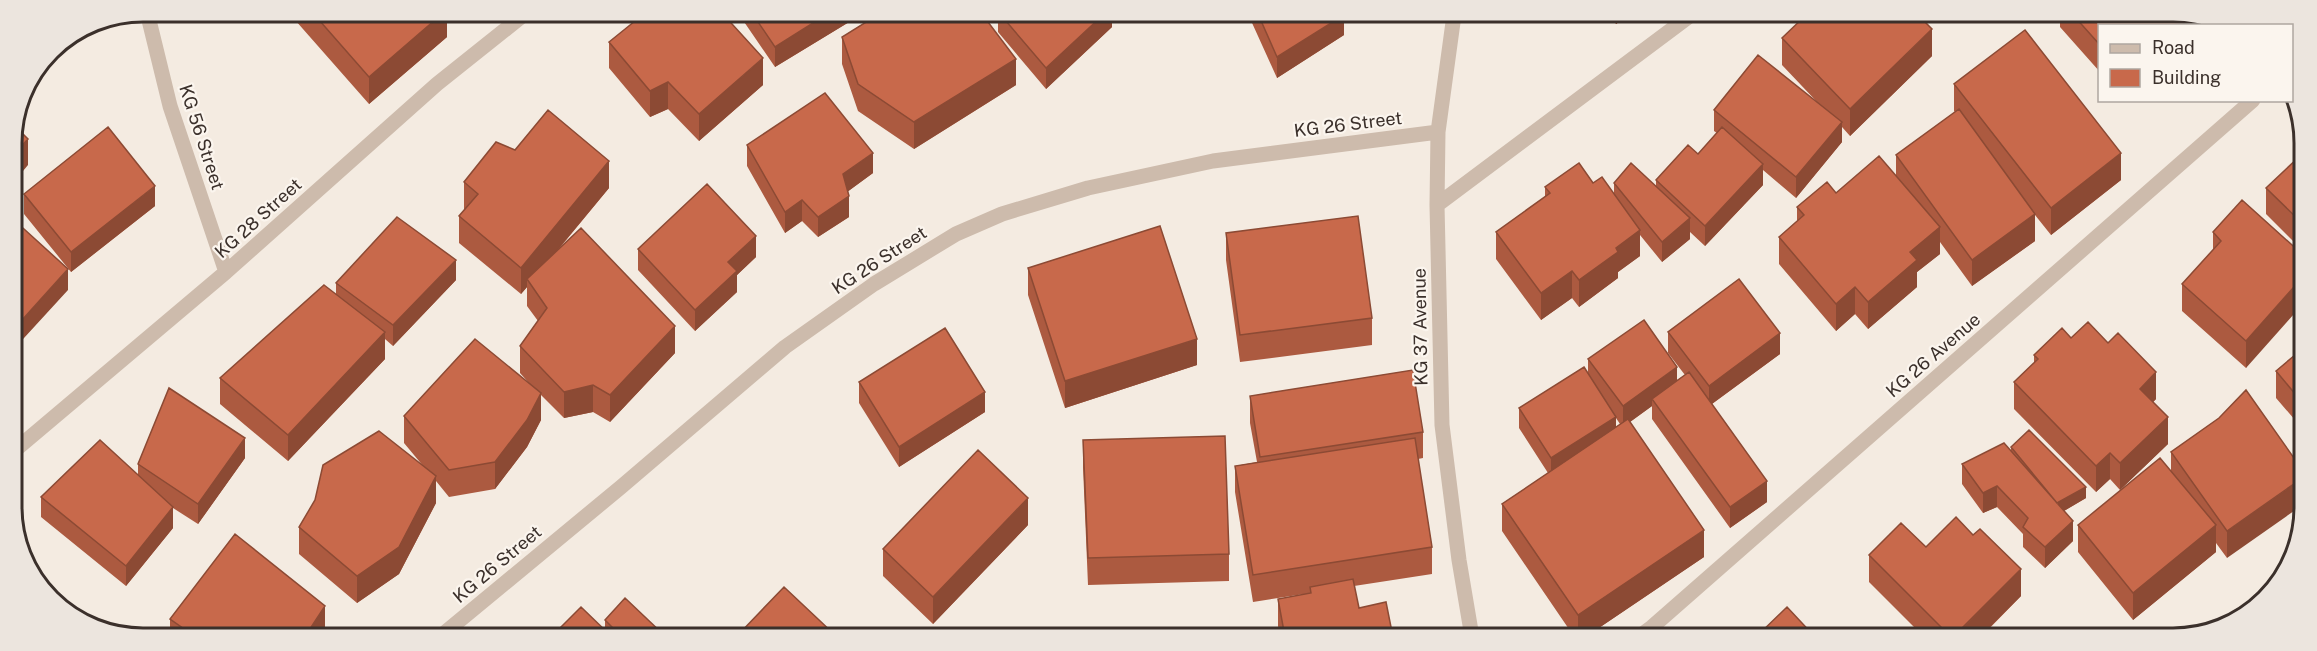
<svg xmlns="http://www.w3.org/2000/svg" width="2317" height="651" font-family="'Public Sans',sans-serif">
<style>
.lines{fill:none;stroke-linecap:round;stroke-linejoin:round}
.minor{stroke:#cdbbac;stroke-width:15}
.wall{fill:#ac5a40;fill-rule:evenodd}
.shaded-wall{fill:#8c4a34}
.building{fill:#c8694b;stroke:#8c4a34;stroke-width:1.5}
.labels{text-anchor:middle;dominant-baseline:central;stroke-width:4.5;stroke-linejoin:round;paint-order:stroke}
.street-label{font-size:18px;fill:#3b302b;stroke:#fbf5ee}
.rim{fill:none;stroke:#3b302b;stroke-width:3}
</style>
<rect width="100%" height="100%" fill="#f4ebe1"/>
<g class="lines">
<path class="minor" d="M147,12L170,106L226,272
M1454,15L1438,132L1437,205L1442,425L1459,560L1472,637
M1437,205L1691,15
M14,451L226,272L437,84L526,13
M442,635L621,487L785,347L874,284L956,234L1002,214L1088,188L1213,161L1438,132
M1637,638L1652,627L2253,100"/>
</g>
<path class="wall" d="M288,12L447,13V37L369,104Z
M738,13L859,14V16L775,67Z
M998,14H1112V27L1046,89L998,32Z
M1248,14L1344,15V35L1277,78Z
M1608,15H1629L1616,24Z
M2060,16H2203L2192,26H2100V72L2060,27Z
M842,37L1016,85L914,149L858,111L842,64Z
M1782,38L1932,56L1850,136L1842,127V142L1796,198L1763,170V185L1705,246L1690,232V239L1662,262L1640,235V256L1618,272V278L1579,307L1572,298L1541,320L1496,259V232L1545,197V187L1593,183L1614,194V183L1656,186V180L1698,154L1717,133L1714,131V110L1819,104L1782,65Z
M609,42L763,85L699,141L668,109L650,117L609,68Z
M1954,84L2121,180L2051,235L2035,215V241L1972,286L1940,242V254L1917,272V287L1868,329L1855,314L1836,331L1779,264V237L1797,221V207L1836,193L1896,176V155L1955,112L1954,111Z
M747,145L873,173L847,192L849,217L818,237L802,221L785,233L747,166Z
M2302,157V250L2266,214V188Z
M464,182L609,188L558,250L675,353L610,422L593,412L564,418L541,395V420L527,447L495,489L449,497L436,481V503L399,574L357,603L299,554V527L424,467L404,443V416L529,383L520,373V346L538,321L527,306V287L521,294L459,243V216L465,210L464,209Z
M24,194L155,206L71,272L24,214Z
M2213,232L2302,254L2246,368L2182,311V284L2213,250Z
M1226,233L1372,318V345L1240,362L1226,260Z
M638,249L756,257L737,275V292L695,331L638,270Z
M1028,268L1197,365L1065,408L1028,295Z
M456,280L393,346L385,339V359L288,461L220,404V378L336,294V283Z
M1668,332L1780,354L1712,404L1767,502L1730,528L1652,419V406L1630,422L1704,557L1584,638H1575L1502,531V504L1548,473L1519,428V408L1588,374V359L1677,380L1685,375L1668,353ZM1616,418L1620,424L1616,427Z
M2071,338L2156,399L2153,402L2168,444L2120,490L2110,479L2096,492L2014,409V382L2034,363V355Z
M2301,350V427L2276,398V371Z
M859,382L985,412L899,467L859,403Z
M2246,390L2227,558L2216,543V552L2133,620L2078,552V525L2171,471V452L2219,418Z
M1250,396L1423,432V458L1418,459L1432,547V574L1354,586L1359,608L1393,637H1280L1278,626V599L1304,594L1253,602L1235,492V466L1257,462L1250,423Z
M1083,440L1229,554V581L1088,585L1083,467Z
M2011,447L2086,498L2064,511L2073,541L2045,568L2023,547V534L1997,507L1983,513L1962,484V464L2011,451Z
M245,458L198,524L173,508V528L126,586L41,517V497L138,475V464Z
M1028,525L933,624L883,576V549Z
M1926,547L2021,596L1982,636L1985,638H1925L1869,582V555Z
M170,619L325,633L324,635H170Z
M605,620L665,636L553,635L605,630Z"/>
<path class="shaded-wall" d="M443,13H447V37L369,104V77Z
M829,13L859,14V16L775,67V47Z
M1104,14H1112V27L1046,89V68Z
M1344,15V35L1277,78V57Z
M1616,15H1629L1616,24Z
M2178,16H2203L2192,26H2178Z
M1932,29V56L1850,136V109Z
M763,58V85L699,141V114Z
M1016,59V85L914,149V122Z
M668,82V109L650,117V91Z
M1842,122V142L1796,198V177Z
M28,139V165L13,183L12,156Z
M873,153V173L843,195V174Z
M2121,153V180L2051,235V208Z
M609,161V188L530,283L527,279V287L521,294V268Z
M1763,164V185L1705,246V226Z
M155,186V206L71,272V252Z
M849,196V217L818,237V217Z
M802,200V221L785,233V212Z
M2035,214V241L1972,286V260Z
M1690,218V239L1662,262V242Z
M1940,227V254L1917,272V287L1868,329V302L1910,252Z
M1640,230V256L1618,272V278L1579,307V280L1616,248Z
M756,236V257L737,275V292L695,331V310L728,262Z
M456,260V280L393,346V325Z
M68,269V290L13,350V330Z
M1572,271V298L1541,320V293Z
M2302,278V305L2246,368V341Z
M1855,287V314L1836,331V304Z
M675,326V353L610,422V395Z
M385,332V359L288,461V435Z
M1780,333V354L1709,406V386Z
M1197,339V365L1065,408V381Z
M1677,367V388L1652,399V406L1623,427V406Z
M2156,372V399L2140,416V389Z
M593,385V412L564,418V392Z
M985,392V412L899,467V447Z
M541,393V420L527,447L495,489V462Z
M1616,417V438L1551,478V458Z
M2168,417V444L2120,490V463Z
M245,438V458L198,524V504Z
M2110,453V479L2096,492V466Z
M436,476V503L399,574L357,603V576Z
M2301,479V506L2227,558V531Z
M1767,481V502L1730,528V507Z
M1997,486V507L1983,513V493Z
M2086,487V498L2057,515V503Z
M1028,498V525L933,624V597Z
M173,507V528L126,586V566Z
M2073,521V541L2045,568V547Z
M2216,525V552L2133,620V593Z
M1704,530V557L1584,638H1578V615Z
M2021,569V596L1979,638H1953Z
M325,606V633L324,635H306Z"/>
<path class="building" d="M312,12L443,13L369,77Z
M645,13H722L763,58L699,114L668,82L650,91L609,42Z
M752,13H829L775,47Z
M879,14H982L1016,59L914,122L858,84L842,37Z
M1000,14H1104L1046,68Z
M1258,14L1344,15L1277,57Z
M1805,16H1919L1932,29L1850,109L1782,38Z
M2074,16H2183L2191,26H2100V45Z
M2025,30L2121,153L2051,208L1954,84Z
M1758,55L1842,122L1796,177L1714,110Z
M825,93L873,153L843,174L849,196L818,217L802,200L785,212L747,145Z
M1959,109L2035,214L1972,260L1896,155Z
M548,110L609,161L521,268L459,216L478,194L464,182L496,142L515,150Z
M15,126L28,139L12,156V135Z
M108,127L155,186L71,252L24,194Z
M1722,127L1763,164L1705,226L1656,180L1688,145L1698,154Z
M2301,155L2302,157V223L2266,188Z
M1879,156L1940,227L1910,252L1917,260L1868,302L1855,287L1836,304L1779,237L1804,215L1797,207L1827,182L1836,193Z
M1579,163L1593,183L1602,177L1640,230L1616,248L1618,252L1579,280L1572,271L1541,293L1496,232L1550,193L1545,187Z
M1631,163L1690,218L1662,242L1614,183Z
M707,184L756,236L728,262L737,271L695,310L638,249Z
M2242,200L2302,254V278L2246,341L2182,284L2221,241L2213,232Z
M1358,216L1372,318L1240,335L1226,233Z
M397,217L456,260L393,325L336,283Z
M13,219L68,269L13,330Z
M1160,226L1197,339L1065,381L1028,268Z
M581,228L675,326L610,395L593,385L564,392L520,346L547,308L527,279Z
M1739,279L1780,333L1709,386L1668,332Z
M324,285L385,332L288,435L220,378Z
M1644,320L1677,367L1623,406L1588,359Z
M2088,322L2108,343L2118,333L2156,372L2140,389L2168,417L2120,463L2110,453L2096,466L2014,382L2038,359L2034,355L2062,328L2071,338Z
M945,328L985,392L899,447L859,382Z
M475,339L541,393L527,420L495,462L449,470L404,416Z
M2301,350V401L2276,371Z
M1584,367L1616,417L1551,458L1519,408Z
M1413,370L1423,432L1260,457L1250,396Z
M1689,372L1767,481L1730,507L1652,399Z
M169,388L245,438L198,504L138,464Z
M2246,390L2301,468V479L2227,531L2171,452L2219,418Z
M1628,419L1704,530L1578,615L1502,504Z
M2029,430L2086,487L2057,503L2011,447Z
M379,431L436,476L399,547L357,576L299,527L315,500L323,465Z
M1225,436L1229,554L1088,558L1083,440Z
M1415,438L1432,547L1253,575L1235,466Z
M100,440L173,507L126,566L41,497Z
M2004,443L2073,521L2045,547L2023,527L2028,518L1997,486L1983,493L1962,464Z
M978,450L1028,498L933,597L883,549Z
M2160,458L2216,525L2133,593L2078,525Z
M1956,517L1973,535L1980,529L2021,569L1952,638L1869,555L1901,523L1926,547Z
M235,534L325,606L306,635H193L170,619Z
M1353,579L1359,608L1386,602L1393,637H1285L1278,599L1311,593L1310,587Z
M784,587L836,636H737Z
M625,598L665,636H621L605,620Z
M581,607L611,636L553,635Z
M1787,607L1816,638H1755Z
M1981,634L1985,638H1977Z"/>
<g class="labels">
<g class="street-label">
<text transform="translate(1348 124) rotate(-7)">KG 26 Street</text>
<text transform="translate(202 137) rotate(72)">KG 56 Street</text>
<text transform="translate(258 218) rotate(-42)">KG 28 Street</text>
<text transform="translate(879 260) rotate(-33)">KG 26 Street</text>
<text transform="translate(1420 327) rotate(-91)">KG 37 Avenue</text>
<text transform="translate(1933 355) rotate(-41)">KG 26 Avenue</text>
<text transform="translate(497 564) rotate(-40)">KG 26 Street</text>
</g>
</g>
<path d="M0 0H2317V651H0ZM143 22H2173A121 121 0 0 1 2294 143V507A121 121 0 0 1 2173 628H143A121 121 0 0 1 22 507V143A121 121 0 0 1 143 22Z" fill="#ece5de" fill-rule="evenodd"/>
<path class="rim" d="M143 22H2173A121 121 0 0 1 2294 143V507A121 121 0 0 1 2173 628H143A121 121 0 0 1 22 507V143A121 121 0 0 1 143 22Z"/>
<rect x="2098" y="24" width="195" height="78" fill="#fbf5ee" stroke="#aea6a0" stroke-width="1.5"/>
<rect x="2110" y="44" width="30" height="9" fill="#cdbbac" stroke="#aea6a0" stroke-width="1.5"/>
<text x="2152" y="54" font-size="18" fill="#3b302b">Road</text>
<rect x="2110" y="69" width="30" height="18" fill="#c8694b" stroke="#aea6a0" stroke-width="1.5"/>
<text x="2152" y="84" font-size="18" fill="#3b302b">Building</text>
</svg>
